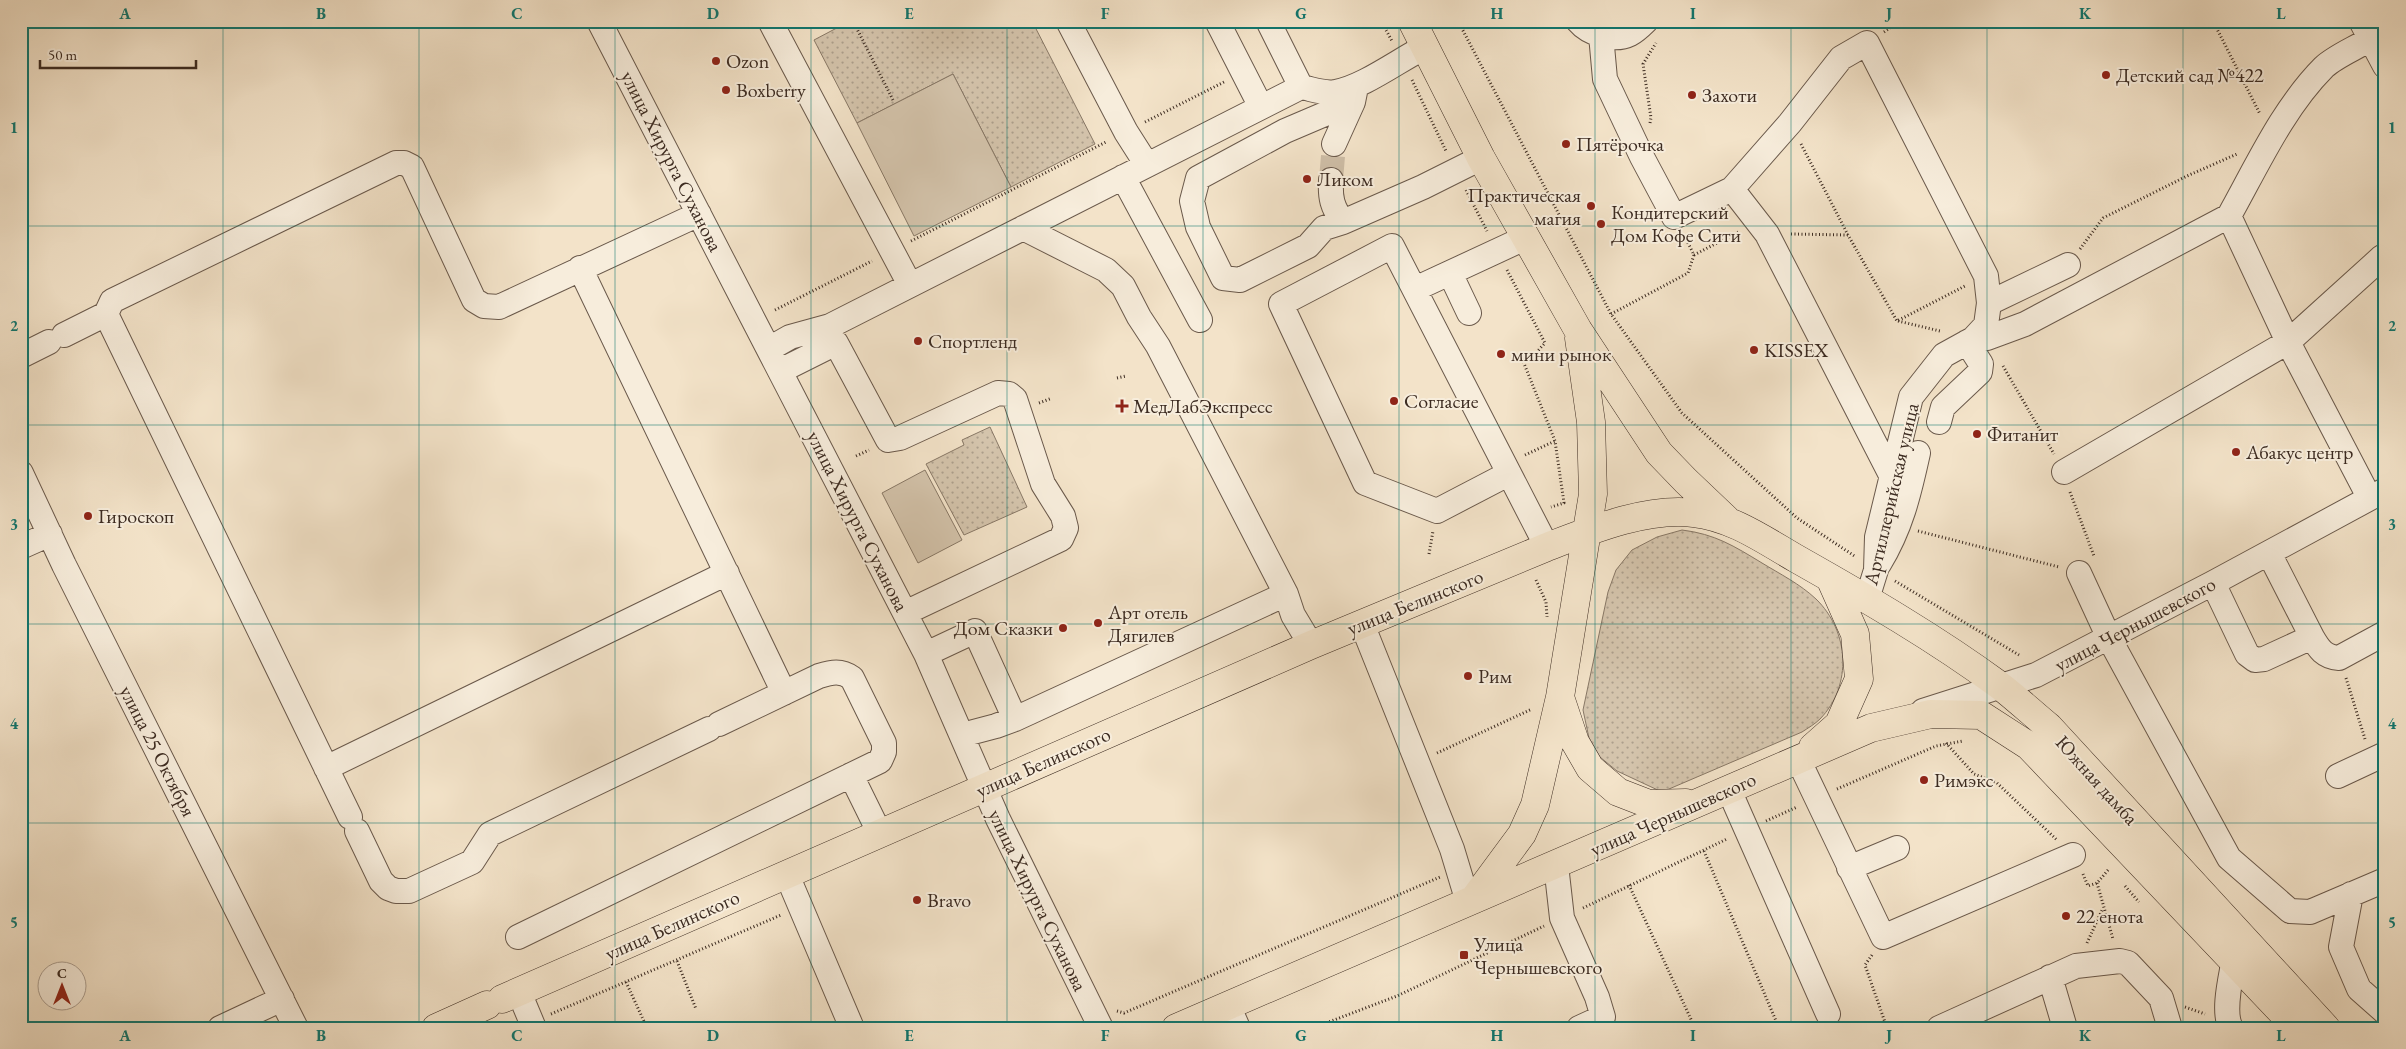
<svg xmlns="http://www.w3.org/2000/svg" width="2406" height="1049" font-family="'EB Garamond',serif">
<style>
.grass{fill:url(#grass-dots);stroke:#887866}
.pitch{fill:#d4c4ac;stroke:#887866}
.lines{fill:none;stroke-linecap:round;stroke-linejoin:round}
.minor-tunnel{stroke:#cebea7;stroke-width:24;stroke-dasharray:24 12;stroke-linecap:butt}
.minor-casing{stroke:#6a594b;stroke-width:26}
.major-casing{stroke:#3c2b21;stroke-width:29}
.path{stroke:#3c2b21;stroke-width:3;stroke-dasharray:1 2.5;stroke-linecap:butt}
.minor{stroke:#f7eddc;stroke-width:24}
.major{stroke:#f3e3c9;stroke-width:28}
.grid{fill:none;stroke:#0f766e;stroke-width:1;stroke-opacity:0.55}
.poi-dot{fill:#8f2418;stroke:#f7eddc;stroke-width:2}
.labels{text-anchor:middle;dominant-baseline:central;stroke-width:4;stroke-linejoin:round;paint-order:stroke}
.poi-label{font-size:20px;fill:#3c2b21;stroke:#f7eddc;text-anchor:start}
.street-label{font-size:20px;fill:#3c2b21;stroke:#f7eddc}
.neatline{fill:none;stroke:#0f766e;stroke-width:2}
.grid-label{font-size:16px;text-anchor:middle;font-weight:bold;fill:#0f766e}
</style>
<defs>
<pattern id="grass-dots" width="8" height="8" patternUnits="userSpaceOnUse" patternTransform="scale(1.25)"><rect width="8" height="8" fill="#d4c4ac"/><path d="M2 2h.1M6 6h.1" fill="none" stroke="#ad9f8c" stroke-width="1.8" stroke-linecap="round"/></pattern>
</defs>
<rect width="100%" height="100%" fill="#f3e3c9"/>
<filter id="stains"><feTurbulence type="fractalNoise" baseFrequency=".004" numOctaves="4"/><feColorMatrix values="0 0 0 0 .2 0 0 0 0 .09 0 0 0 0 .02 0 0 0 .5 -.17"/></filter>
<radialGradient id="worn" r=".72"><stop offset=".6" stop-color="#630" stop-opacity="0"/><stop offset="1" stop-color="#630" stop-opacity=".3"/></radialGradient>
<path class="grass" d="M850,21H1032L1095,144L1011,187L953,74L857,123L814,40Z
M990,427L1027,507L964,535L926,464L964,445L962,440Z
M1682,530C1715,534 1734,546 1762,563C1780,574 1800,584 1816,599C1849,631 1853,685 1820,719C1815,724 1808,728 1802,732L1662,792L1617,771L1600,757L1589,738L1583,710L1608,592L1616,570L1632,550L1657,537Z"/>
<path class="pitch" d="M953,74L1011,187L914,236L857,123Z
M925,470L962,540L918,563L882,493Z"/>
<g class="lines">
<path class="minor-tunnel" d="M1331,180L1334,144"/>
<g class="minor-casing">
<path id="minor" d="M599,21L926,654L998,819L1101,1028
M770,21L910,285
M1068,21L1126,132L1147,165
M1217,21L1261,107
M1268,21L1301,87
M1578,21C1589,34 1614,42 1630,34C1636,31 1642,25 1646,21
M2361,21L2385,66
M1601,35L1605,79L1642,157L1674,217L1732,189L1790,123L1841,58L1867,43L1986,276L1989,303L1986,325L1973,339L1944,355L1911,397L1877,537L1876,570L1867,599
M1334,144L1353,102
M1123,177L1200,320
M1331,180C1330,198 1332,207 1343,222L1423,187L1481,158
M1732,189L1767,234L1892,477
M1343,222L1324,228L1308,246L1240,280L1223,278L1198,227L1192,201L1198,178L1285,131L1353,102L1356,87
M1023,228L1106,270L1123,286L1139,317L1158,346L1286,594L1293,615L1311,645
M580,268L784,693
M1450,273L1469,313
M1415,289L1525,238
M1989,303L2068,265
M106,314L350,817
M64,335L106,314L112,301L396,163H404L412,167L474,300L484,306L499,307L699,214
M1973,339L1987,338L2025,324L2229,216
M769,349L790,337L830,326L1301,87C1312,89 1324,94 1335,92C1362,88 1399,60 1425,47
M21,356L49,342
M780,371L836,343L888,440L900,438L998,393L1009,394L1015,399L1043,484L1063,516L1066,528L1061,539L905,613
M1939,422L1943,407L1980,372L1981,364L1967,342
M2064,472L2288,342L2382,257
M21,473L64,565L296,1028
M1508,474L1437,511L1365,483L1281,304L1392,246L1547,547
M2369,497L2288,342L2229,216C2257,166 2283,108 2324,67C2336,56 2356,48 2370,39
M21,547L50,534
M2269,553L2312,637
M1879,564C1901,528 1909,494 1918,453
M2079,573L2109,638L2229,858L2290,911L2310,912L2385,880
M2213,583L2247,654L2255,660L2264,659L2312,637C2319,649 2324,657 2339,658L2385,633
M1362,624L1452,849L1468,902
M926,654L975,631L1015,719
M1923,711L2036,675L2213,583L2385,490
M962,735L996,726L1015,719L1286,594
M1798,759L1883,937L2073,855
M326,768L727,573
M851,775L880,834
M2338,776L2385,754
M1729,790L1828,1014
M357,831L381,881L388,888L396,891H409L472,862L490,834L709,729
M1556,865L1562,918L1597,997L1603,1017L1579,1028
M1849,868L1897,848
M787,875L852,1028
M2351,894L2341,947L2359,989L2385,1012
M518,937L880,761L884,752V743L852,678C841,670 832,672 819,676L719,724
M2050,977L2065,1028
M519,992L534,1028
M1228,1005L1238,1028
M220,1028L282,999
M1939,1028L2076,966L2120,961L2128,963L2161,998L2170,1028
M2231,1028C2222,1012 2231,977 2234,959"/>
</g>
<g class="major-casing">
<path id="major" d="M1412,21L1481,158L1578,330L1659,453L1686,481L1726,519
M1579,338L1591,422L1593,494L1560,697L1575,742L1590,768L1618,792L1649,804L1686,803
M1813,747L1839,724L1859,679L1855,634L1830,578
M1474,899L1522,834L1535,805L1560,697
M502,999L1311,645L1547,547C1591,530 1647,507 1694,513C1732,517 1764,540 1797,559C1866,598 1935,638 1999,685C2016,698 2032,713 2049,727L2326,1028
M436,1028L487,1005
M1176,1028L1871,728L1931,714L1981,715L2029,746L2297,1028"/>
</g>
<path class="path" d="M853,21L894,102
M1381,21L1392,41
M1458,21L1611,314L1682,413L1797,518L1856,557
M2213,21L2260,114
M1884,32L1900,21
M1412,80L1446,151
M1145,122L1224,82
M1650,123L1651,118L1643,64L1656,43
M1801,144L1848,235L1897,321L1965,286
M1466,190L1487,231
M1791,234L1848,235
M911,241L1106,142
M2080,249L2103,218L2187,176L2237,154
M1694,255L1738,232
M1507,270L1545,343L1534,355L1523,361L1555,441L1564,503L1551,507
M775,310L872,261
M1611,314L1688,273L1694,255L1684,235
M1898,321L1940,331
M2003,366L2054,454
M1117,378L1126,376
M1039,403L1052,398
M1525,455L1555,441
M856,456L869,450
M2070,492L2094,556
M1918,531L2059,567
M1429,554L1433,531
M1536,580L1546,602L1547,617
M1895,581L2019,655
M2346,678L2365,739
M1946,743L1974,774L1997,783L2057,840
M1437,753L1532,709
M1837,789L1936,746L1963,741
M1766,821L1797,807
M1704,851L1779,1028
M2083,874L2088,886L2097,883L2109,869
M2097,883L2113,939
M1629,885L1695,1028
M2125,886L2139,902
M1583,908L1727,839
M2087,943L2103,908
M1872,955L1865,965L1887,1028
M677,961L696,1009
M626,982L647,1028
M2185,1007L2205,1014
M1117,1011L1124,1013L1440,877
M551,1014L781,915
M1313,1028L1397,996L1544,926"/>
<use href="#minor" class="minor"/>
<use href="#major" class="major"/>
</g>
<path class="grid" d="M223,21V1028M419,21V1028M615,21V1028M811,21V1028M1007,21V1028M1203,21V1028M1399,21V1028M1595,21V1028M1791,21V1028M1987,21V1028M2183,21V1028M21,226H2385M21,425H2385M21,624H2385M21,823H2385"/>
<g class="poi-dot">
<circle cx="716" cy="61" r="5"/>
<circle cx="2106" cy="75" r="5"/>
<circle cx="726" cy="90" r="5"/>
<circle cx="1692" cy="95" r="5"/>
<circle cx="1566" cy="144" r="5"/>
<circle cx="1307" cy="179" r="5"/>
<circle cx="1591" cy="206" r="5"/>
<circle cx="1601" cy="224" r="5"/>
<circle cx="918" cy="341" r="5"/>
<circle cx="1754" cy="350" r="5"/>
<circle cx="1501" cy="354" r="5"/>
<circle cx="1394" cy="401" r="5"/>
<path d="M1119.5 398.5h5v5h5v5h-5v5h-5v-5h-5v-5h5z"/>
<circle cx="1977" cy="434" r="5"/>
<circle cx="2236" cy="452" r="5"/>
<circle cx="88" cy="516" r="5"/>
<circle cx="1098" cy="623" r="5"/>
<circle cx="1063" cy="628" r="5"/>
<circle cx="1468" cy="676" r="5"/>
<circle cx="1924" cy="780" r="5"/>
<circle cx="917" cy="900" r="5"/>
<circle cx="2066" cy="916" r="5"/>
<rect x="1459" y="950" width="10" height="10" rx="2.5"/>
</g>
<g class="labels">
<g class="poi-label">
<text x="726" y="61">Ozon</text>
<text x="2116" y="75">Детский сад №422</text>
<text x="736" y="90">Boxberry</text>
<text x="1702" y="95">Захоти</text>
<text x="1576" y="144">Пятёрочка</text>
<text x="1317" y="179">Ликом</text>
<text x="1581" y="195" text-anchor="end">Практическая<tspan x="1581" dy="23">магия</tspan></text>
<text x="1611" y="212">Кондитерский<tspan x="1611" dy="23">Дом Кофе Сити</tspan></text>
<text x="928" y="341">Спортленд</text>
<text x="1764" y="350">KISSEX</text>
<text x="1511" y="354">мини рынок</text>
<text x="1404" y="401">Согласие</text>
<text x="1133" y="406">МедЛабЭкспресс</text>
<text x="1987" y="434">Фитанит</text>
<text x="2246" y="452">Абакус центр</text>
<text x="98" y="516">Гироскоп</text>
<text x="1108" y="612">Арт отель<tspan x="1108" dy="23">Дягилев</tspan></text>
<text x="1053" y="628" text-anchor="end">Дом Сказки</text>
<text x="1478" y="676">Рим</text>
<text x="1934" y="780">Римэкс</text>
<text x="927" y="900">Bravo</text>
<text x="2076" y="916">22 енота</text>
<text x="1474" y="944">Улица<tspan x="1474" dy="23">Чернышевского</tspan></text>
</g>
<g class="street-label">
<text transform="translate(672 161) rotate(63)">улица Хирурга Суханова</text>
<text transform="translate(1891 494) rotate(-77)">Артиллерийская улица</text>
<text transform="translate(858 521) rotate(63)">улица Хирурга Суханова</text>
<text transform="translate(1415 602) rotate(-22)">улица Белинского</text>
<text transform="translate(2135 624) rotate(-28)">улица Чернышевского</text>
<text transform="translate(158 751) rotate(63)">улица 25 Октября</text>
<text transform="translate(1043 762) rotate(-24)">улица Белинского</text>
<text transform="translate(2097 780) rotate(48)">Южная дамба</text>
<text transform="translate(1673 814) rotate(-24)">улица Чернышевского</text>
<text transform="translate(1038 900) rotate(64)">улица Хирурга Суханова</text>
<text transform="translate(672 925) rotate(-24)">улица Белинского</text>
</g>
</g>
<rect width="2406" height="1049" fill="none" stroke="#f3e3c9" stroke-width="55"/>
<g transform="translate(62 986)"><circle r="24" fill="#f7eddc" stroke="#ac9f91"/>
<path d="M0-4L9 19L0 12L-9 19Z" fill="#8f2418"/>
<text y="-8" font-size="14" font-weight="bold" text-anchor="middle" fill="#3c2b21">С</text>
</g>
<path d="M40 60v8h156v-8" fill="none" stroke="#3c2b21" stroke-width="2.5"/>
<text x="48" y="60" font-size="15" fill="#3c2b21" stroke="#f7eddc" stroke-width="4" paint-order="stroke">50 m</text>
<rect x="28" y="28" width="2350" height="994" class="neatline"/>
<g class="grid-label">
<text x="125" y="19">A</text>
<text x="321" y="19">B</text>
<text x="517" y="19">C</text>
<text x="713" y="19">D</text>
<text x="909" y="19">E</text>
<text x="1105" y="19">F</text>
<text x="1301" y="19">G</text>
<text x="1497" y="19">H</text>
<text x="1693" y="19">I</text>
<text x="1889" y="19">J</text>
<text x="2085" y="19">K</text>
<text x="2281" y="19">L</text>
<text x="14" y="133">1</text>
<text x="2392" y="133">1</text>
<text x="14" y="331">2</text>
<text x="2392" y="331">2</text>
<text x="14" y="530">3</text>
<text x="2392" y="530">3</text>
<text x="14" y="729">4</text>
<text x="2392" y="729">4</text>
<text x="14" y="928">5</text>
<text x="2392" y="928">5</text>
<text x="125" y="1041">A</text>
<text x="321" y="1041">B</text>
<text x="517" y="1041">C</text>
<text x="713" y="1041">D</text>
<text x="909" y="1041">E</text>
<text x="1105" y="1041">F</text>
<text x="1301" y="1041">G</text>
<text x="1497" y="1041">H</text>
<text x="1693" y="1041">I</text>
<text x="1889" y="1041">J</text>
<text x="2085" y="1041">K</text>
<text x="2281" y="1041">L</text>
</g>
<rect width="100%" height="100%" filter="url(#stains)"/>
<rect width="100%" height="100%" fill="url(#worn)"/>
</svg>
